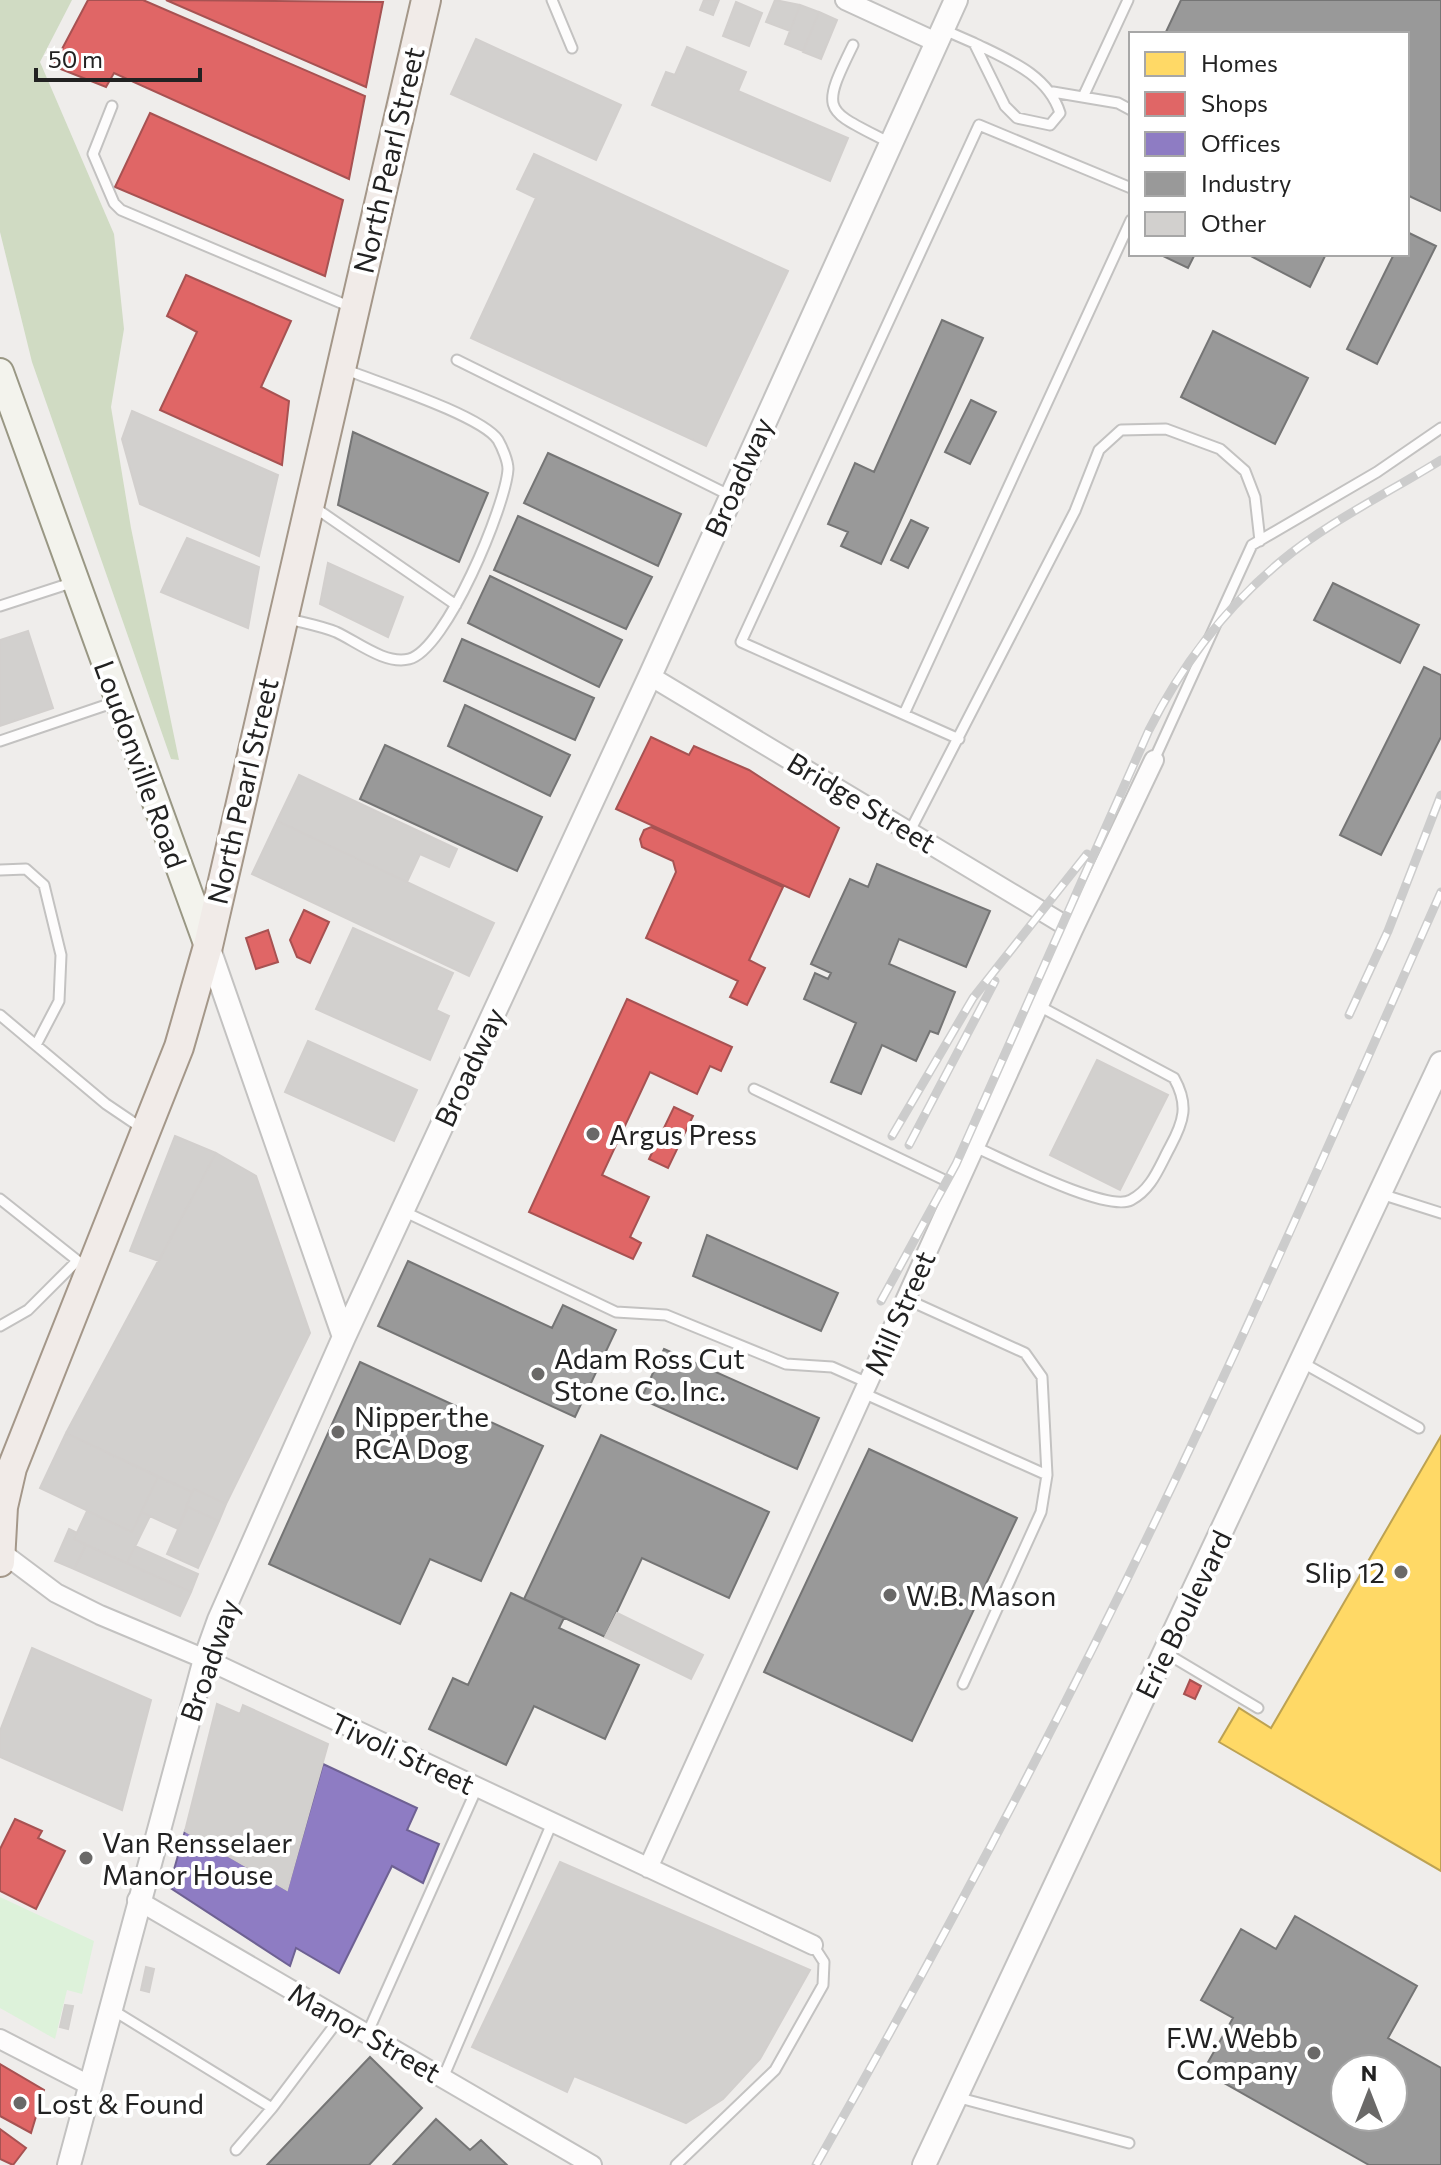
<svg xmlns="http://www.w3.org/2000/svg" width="1441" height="2165" font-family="Commissioner,sans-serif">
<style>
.forest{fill:#d0dbc3}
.park{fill:#ddf2da}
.homes{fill:#ffd966;stroke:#bda252;stroke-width:2}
.shops{fill:#e06666;stroke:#a75252;stroke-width:2}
.offices{fill:#8e7cc3;stroke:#6e6193;stroke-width:2}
.industry{fill:#999;stroke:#757575;stroke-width:2;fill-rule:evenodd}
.building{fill:#d2d0ce;stroke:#d2cfcd;stroke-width:2}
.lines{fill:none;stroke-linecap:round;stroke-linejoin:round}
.service-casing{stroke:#c3c2c1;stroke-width:13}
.minor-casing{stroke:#c3c2c1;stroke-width:22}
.tertiary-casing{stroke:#c3c2c1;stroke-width:26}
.secondary-casing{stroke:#999784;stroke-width:30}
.primary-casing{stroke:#a49789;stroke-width:32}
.service{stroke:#fdfcfc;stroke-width:9}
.minor{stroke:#fdfcfc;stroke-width:18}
.tertiary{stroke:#fdfcfc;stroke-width:22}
.secondary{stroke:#f3f3ed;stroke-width:26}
.primary{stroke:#f1ebe8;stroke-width:28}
.rail-casing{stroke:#ccc;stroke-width:9}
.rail{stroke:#fff;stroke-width:6;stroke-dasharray:18;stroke-linecap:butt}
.poi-dot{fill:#6a6968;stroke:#fff;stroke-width:3}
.labels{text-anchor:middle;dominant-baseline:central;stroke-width:8;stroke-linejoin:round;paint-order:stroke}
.street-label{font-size:28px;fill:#222;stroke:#fff}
.poi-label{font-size:28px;fill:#222;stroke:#fff;text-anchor:start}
</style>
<rect width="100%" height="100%" fill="#efedeb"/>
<path class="forest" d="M0,0H72L40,62L114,234L124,329L111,407L131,528L179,760L171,759L32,362L0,232Z"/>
<path class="park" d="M0,1897L94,1941L82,1994L67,1990L55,2039L0,2008Z"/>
<path class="homes" d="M1441,1436V1871L1219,1742L1239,1708L1271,1728Z"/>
<path class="shops" d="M88,0H143L365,96L349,179L114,73L106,87L53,66Z
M166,0L383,2L366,87Z
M150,113L343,200L325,276L115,187Z
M186,275L291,321L261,387L289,401L282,465L160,410L197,332L167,316Z
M651,737L689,755L694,746L749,770L839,828L809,897L616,809Z
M651,827L783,887L749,960L765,968L747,1005L730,997L738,981L646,938L676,872L673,861L642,847L640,839L644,830Z
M304,910L329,922L310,963L297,957L290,940Z
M268,930L278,962L256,969L246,938Z
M627,999L732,1047L721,1071L710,1066L697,1094L650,1072L602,1175L649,1197L630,1237L641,1243L633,1259L529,1212Z
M674,1107L693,1116L668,1168L649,1159Z
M1190,1680L1201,1686L1195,1699L1184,1694Z
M15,1819L42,1831L38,1838L65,1851L36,1909L0,1891V1849Z
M0,2064L44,2090L31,2133L0,2116Z
M0,2129L26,2148L13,2165L0,2159Z"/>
<path class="offices" d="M323,1764L417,1808L407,1830L439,1844L423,1883L392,1866L339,1973L296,1948L290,1966L169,1887L185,1831L287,1890Z"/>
<path class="industry" d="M1181,0H1441V211L1407,195V34H1165Z
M1407,232L1436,246L1377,364L1347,349L1394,254H1407Z
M1159,254H1195L1188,268Z
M1247,254H1326L1310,287Z
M942,320L983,338L881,564L841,546L848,532L828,524L855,463L874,472Z
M1213,331L1308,378L1275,444L1181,397Z
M971,400L996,412L970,464L945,452Z
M353,432L488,493L459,562L338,505Z
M548,453L681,514L658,566L524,503Z
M518,516L652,577L626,629L494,570Z
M911,520L928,528L908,568L891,560Z
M490,576L622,640L599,687L468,623Z
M1333,583L1419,625L1400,663L1314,620Z
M462,639L594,698L575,740L444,681Z
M1424,667L1441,675V737L1381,855L1340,835Z
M465,705L570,755L550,796L448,746Z
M385,745L542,817L517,871L360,799Z
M877,864L990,911L966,967L899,939L889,964L955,992L938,1034L930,1031L916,1061L882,1045L861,1094L831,1082L856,1023L804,999L815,973L828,979L831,973L811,964L850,879L868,887Z
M707,1235L838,1293L821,1331L693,1276Z
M408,1261L552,1328L563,1305L616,1330L575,1417L378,1326Z
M664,1349L819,1418L797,1469L641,1399Z
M360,1362L543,1446L481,1581L430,1559L400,1624L269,1564Z
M601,1435L769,1512L729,1598L642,1558L605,1637L524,1599Z
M869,1449L1017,1518L912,1741L764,1672Z
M511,1593L564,1618L559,1628L639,1665L605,1739L534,1706L506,1765L429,1729L453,1678L468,1685Z
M1295,1916L1417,1986L1388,2038L1441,2068V2165H1369L1203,2071L1233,2018L1201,2000L1241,1929L1276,1949ZM1345,2069H1393V2117H1345Z
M370,2057L422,2108L369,2165H267Z
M436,2119L470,2150L481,2140L507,2165H393Z"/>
<path class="building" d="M704,0H719L713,15L700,10Z
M775,0L800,5L790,31L766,22Z
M736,2L762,13L749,46L723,36Z
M800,5L819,12L803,51L785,44Z
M819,12L837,20L821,59L803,52Z
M476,39L621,105L596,160L451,94Z
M687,47L746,72L738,91L848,138L830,181L652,105L666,72L675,75Z
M534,154L788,271L706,446L471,338L536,198L517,189Z
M132,411L278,475L259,556L140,504L122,439Z
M187,538L259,567L248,628L161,592Z
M328,563L403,597L388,637L320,604Z
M28,631L53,708L0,726V640Z
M299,775L457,849L449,867L420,854L407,882L277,821Z
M277,821L494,923L469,976L252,874Z
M353,928L453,973L436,1010L449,1016L430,1060L316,1009Z
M308,1041L417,1090L394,1141L285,1092Z
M1097,1060L1168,1095L1120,1190L1050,1155Z
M175,1136L216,1153L159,1261L130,1251Z
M216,1153L256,1176L310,1333L226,1504L194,1489L192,1492L66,1433Z
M66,1433L158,1477L132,1532L40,1488Z
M158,1477L192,1492L178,1529L141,1512Z
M194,1489L226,1504L219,1521L186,1506Z
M188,1507L219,1521L198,1568L167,1554Z
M87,1511L132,1532L141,1512L150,1516L127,1563L74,1539Z
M69,1529L77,1533L74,1539L86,1545L74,1569L55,1561Z
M86,1545L191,1592L180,1616L74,1569Z
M135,1546L198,1574L191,1592L127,1563Z
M617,1613L703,1655L691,1679L605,1637Z
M32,1648L151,1700L122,1810L0,1757V1731Z
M217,1704L240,1714L243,1705L328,1744L287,1890L185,1831Z
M560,1862L810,1970L760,2059L723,2099L686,2123L574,2076L567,2092L472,2047Z
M146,1967L154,1969L149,1992L141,1990Z
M65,2005L73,2006L68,2029L60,2027Z"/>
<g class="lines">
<g class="service-casing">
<path id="service" d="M552,0L572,48
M942,29L974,43L1005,106L1017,118L1050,125L1060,113C1048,75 1009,60 974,43
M853,45C819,114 825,109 890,143
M1053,92L1118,103L1131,110
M1083,97L1128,0
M112,106L93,154L114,203L121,210L353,308
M457,360L729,495
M314,507L456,605
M0,606L74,582
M289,619C304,623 321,626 336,632C356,641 385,665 409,659C446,650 506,505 508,469C508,461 502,447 498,440C481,415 376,382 344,369
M904,714L1131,220
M959,739L741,642L979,125L1131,188
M0,741L118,701
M1154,760L1252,545L1377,472L1441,428
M910,831L1075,511L1099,450L1121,430L1166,429L1220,449L1245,471L1255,497L1260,541
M0,870L26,869L44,885L61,955L59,1001L36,1045
M0,1015L106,1104L143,1129
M754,1089L957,1186
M975,1147C1003,1159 1107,1213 1131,1200C1152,1189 1159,1167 1170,1147C1184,1121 1189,1105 1174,1078L1039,1006
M1381,1194L1441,1213
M0,1199L88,1269
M403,1211L616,1312L666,1315L786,1364L832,1367L868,1383
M906,1299L1025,1353L1042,1377L1047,1475L1041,1512L963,1684
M0,1326L28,1310L77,1261
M1303,1363L1419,1428
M863,1393L1047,1475
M1164,1652L1258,1708
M111,2009L272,2108L340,2018
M367,2034L477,1788
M443,2078L552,1823
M956,2097L1129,2143
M236,2150L272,2108
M676,2165L775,2070L823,1985L824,1962L813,1945"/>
</g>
<g class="minor-casing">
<path id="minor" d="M845,0L936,42
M650,676L1073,930
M0,1551L56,1593L100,1615L205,1659L813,1945
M648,1868L1073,930L1154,760
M137,1900L592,2165
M0,2039L89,2085"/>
</g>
<g class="tertiary-casing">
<path id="tertiary" d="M208,946L344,1337
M69,2165L205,1659L219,1620L344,1337L650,676L956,0
M924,2165L1441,1063"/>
</g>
<g class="secondary-casing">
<path id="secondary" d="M0,372L208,946"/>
</g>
<g class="primary-casing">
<path id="primary" d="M0,1562L3,1507L12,1468L179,1047L208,946L426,0"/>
</g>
<use href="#service" class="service"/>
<use href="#minor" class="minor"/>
<use href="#tertiary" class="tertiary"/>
<use href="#secondary" class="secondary"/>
<use href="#primary" class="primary"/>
<g class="rail-casing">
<path id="rail" d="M1349,1015L1388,931L1441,795
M892,1136L973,998L1087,854
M909,1145L995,981
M881,1301L956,1164L1149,730C1182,665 1224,609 1280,562C1328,522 1388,493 1441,460
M816,2165C953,1923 1083,1677 1201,1425C1284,1249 1362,1070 1441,892"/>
</g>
<use href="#rail" class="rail"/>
</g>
<g class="poi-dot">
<circle cx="593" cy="1134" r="8"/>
<circle cx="538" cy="1374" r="8"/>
<circle cx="338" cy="1432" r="8"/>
<circle cx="1401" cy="1572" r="8"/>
<circle cx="890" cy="1595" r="8"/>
<circle cx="86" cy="1858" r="8"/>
<circle cx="1314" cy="2053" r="8"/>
<circle cx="20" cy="2103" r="8"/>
</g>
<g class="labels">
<g class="street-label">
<text transform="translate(388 160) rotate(-77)">North Pearl Street</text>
<text transform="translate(738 477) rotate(-66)">Broadway</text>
<text transform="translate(141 764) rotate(70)">Loudonville Road</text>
<text transform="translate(242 791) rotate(-77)">North Pearl Street</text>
<text transform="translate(862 802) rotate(31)">Bridge Street</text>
<text transform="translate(469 1067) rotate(-65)">Broadway</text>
<text transform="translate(899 1313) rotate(-66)">Mill Street</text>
<text transform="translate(1183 1614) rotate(-64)">Erie Boulevard</text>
<text transform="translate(209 1660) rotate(-71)">Broadway</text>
<text transform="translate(403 1753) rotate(25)">Tivoli Street</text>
<text transform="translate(365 2032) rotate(30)">Manor Street</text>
</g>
<g class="poi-label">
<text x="609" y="1134">Argus Press</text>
<text x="554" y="1358">Adam Ross Cut<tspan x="554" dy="32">Stone Co. Inc.</tspan></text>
<text x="354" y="1416">Nipper the<tspan x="354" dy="32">RCA Dog</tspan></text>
<text x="1385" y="1572" text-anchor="end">Slip 12</text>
<text x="906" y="1595">W.B. Mason</text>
<text x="102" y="1842">Van Rensselaer<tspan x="102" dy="32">Manor House</tspan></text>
<text x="1298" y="2037" text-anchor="end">F.W. Webb<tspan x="1298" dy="32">Company</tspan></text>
<text x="36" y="2103">Lost &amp; Found</text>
</g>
</g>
<rect x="1129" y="32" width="280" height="224" fill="#ffffff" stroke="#a7a7a7" stroke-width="2"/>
<rect x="1145" y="52" width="40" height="24" fill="#ffd966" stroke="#a7a7a7" stroke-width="2"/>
<text x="1201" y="72" font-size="24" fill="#222222">Homes</text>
<rect x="1145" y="92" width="40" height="24" fill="#e06666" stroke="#a7a7a7" stroke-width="2"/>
<text x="1201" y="112" font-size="24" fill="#222222">Shops</text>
<rect x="1145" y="132" width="40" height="24" fill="#8e7cc3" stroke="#a7a7a7" stroke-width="2"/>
<text x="1201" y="152" font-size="24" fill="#222222">Offices</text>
<rect x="1145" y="172" width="40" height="24" fill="#999999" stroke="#a7a7a7" stroke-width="2"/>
<text x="1201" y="192" font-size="24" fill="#222222">Industry</text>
<rect x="1145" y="212" width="40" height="24" fill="#d2d0ce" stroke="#a7a7a7" stroke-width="2"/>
<text x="1201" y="232" font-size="24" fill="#222222">Other</text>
<g transform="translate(1369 2093)"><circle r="38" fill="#ffffff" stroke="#a7a7a7" stroke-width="2"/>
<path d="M0-6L14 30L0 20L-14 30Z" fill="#6a6968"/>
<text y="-12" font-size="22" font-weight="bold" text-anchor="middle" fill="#222222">N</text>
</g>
<path d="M36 68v12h164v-12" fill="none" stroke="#222222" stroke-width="4"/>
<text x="48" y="68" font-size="24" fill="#222222" stroke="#ffffff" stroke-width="6" paint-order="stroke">50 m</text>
</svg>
